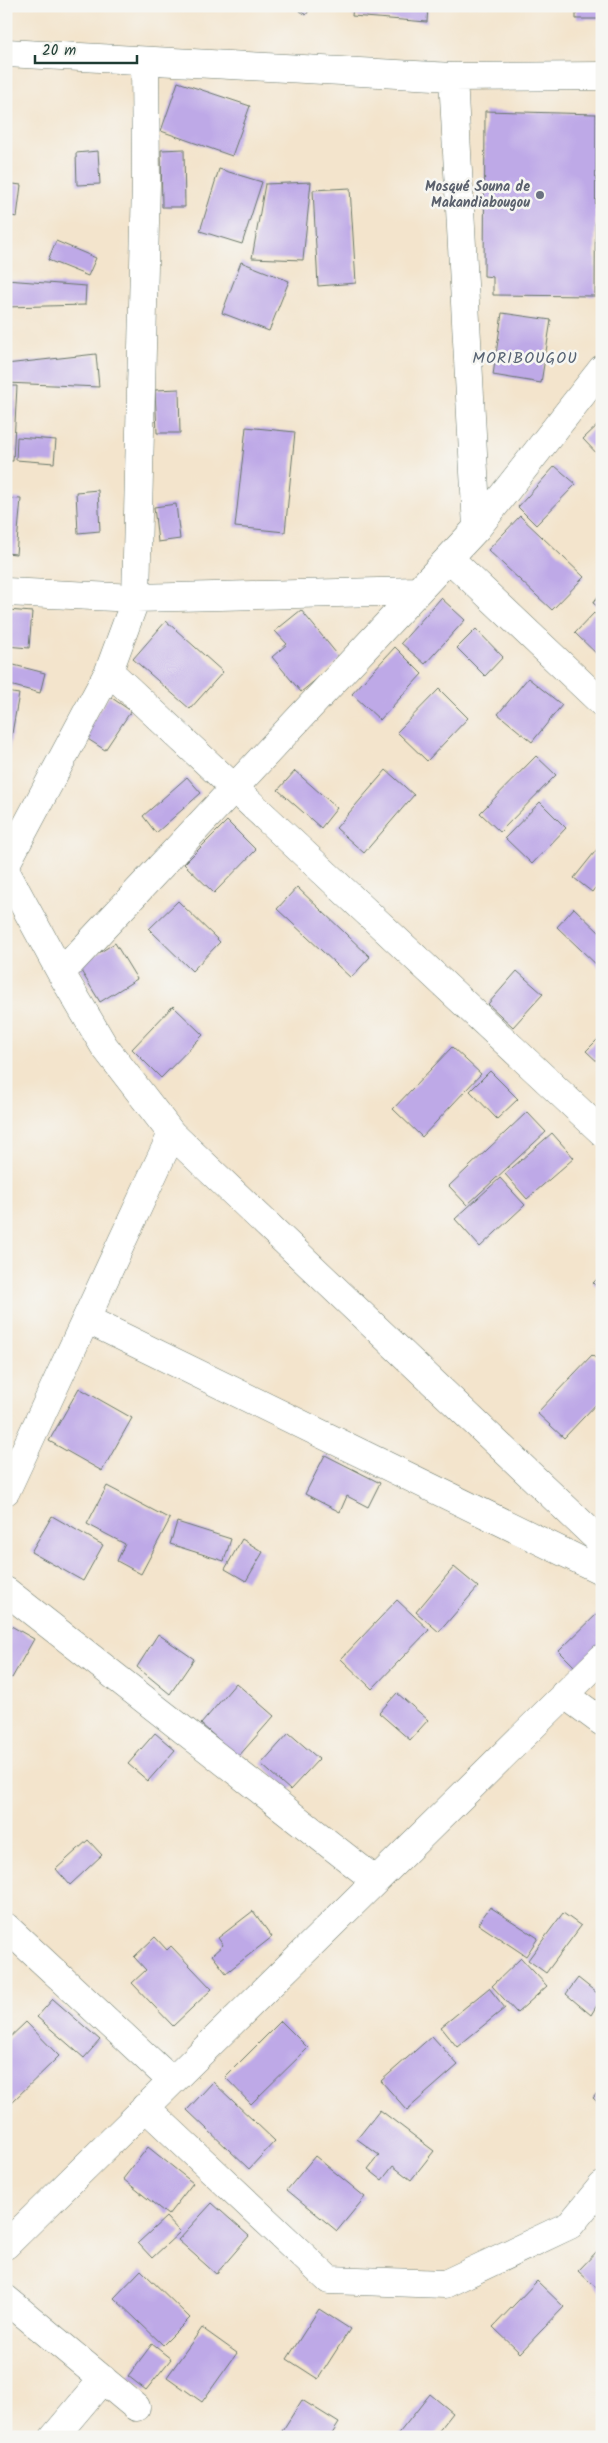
<svg xmlns="http://www.w3.org/2000/svg" width="608" height="2443" font-family="Kalam,sans-serif">
<style>
.building{fill:#bea9e7}
.lines{fill:none;stroke-linecap:round;stroke-linejoin:round}
.minor-casing{stroke:#697769;stroke-width:29}
.minor{stroke:#fff;stroke-width:28}
.worship-dot{fill:#6b7280;stroke:#f6f6f2;stroke-width:2}
.labels{text-anchor:middle;dominant-baseline:central;stroke-width:5;stroke-linejoin:round;paint-order:stroke}
.worship-label{font-size:14px;font-weight:bold;fill:#5b616d;stroke:#f6f6f2;text-anchor:end}
.quarter-label{font-size:16px;letter-spacing:1px;fill:#576373;stroke:#f6f6f2}
</style>
<rect width="100%" height="100%" fill="#f6f6f2"/>
<filter id="ink" filterUnits="userSpaceOnUse"><feTurbulence type="fractalNoise" baseFrequency=".02" numOctaves="2"/><feDisplacementMap in="SourceGraphic" scale="10" xChannelSelector="R" yChannelSelector="G"/><feConvolveMatrix kernelMatrix="1 2 1 2 8 2 1 2 1" color-interpolation-filters="sRGB"/></filter>
<filter id="wash" filterUnits="userSpaceOnUse"><feTurbulence type="fractalNoise" baseFrequency=".0096" numOctaves="4" result="noise"/><feDisplacementMap in="SourceGraphic" scale="20" xChannelSelector="R" yChannelSelector="G"/><feGaussianBlur stdDeviation="1.12" result="paint"/><feColorMatrix in="noise" values="0 0 0 0 0 0 0 0 0 0 0 0 0 0 0 0 0 1.4 0 .05"/><feComposite in="paint" operator="in"/></filter>
<g filter="url(#wash)">
<rect width="100%" height="100%" fill="#f3e4cc"/>
<g id="blocks">
<path class="building" d="M293,6H312L306,15Z
M353,6H428L427,22L352,16Z
M576,6H602V19H576Z
M178,82L250,106L232,156L161,131Z
M485,111L596,114L595,296L493,295V277L484,276Z
M184,149L185,207H162L161,150Z
M98,151L100,184L77,185L76,153Z
M219,169L262,182L242,244L200,231Z
M311,182L303,260L252,258L265,184Z
M6,183L21,185L17,217L6,215Z
M350,188L356,283L318,286L313,190Z
M56,241L96,258L88,276L48,260Z
M241,262L289,281L269,331L222,313Z
M6,280L86,286L85,305L6,307Z
M502,313L551,320L541,383L493,375Z
M96,354L99,387L6,383V364Z
M6,386H17L13,461H6Z
M179,389L180,433H157L155,390Z
M602,421V459L583,439Z
M246,427L295,432L285,532L235,527Z
M17,437L56,440L54,463L16,460Z
M555,466L576,484L536,525L518,507Z
M98,490L100,531L78,533L76,492Z
M6,498L21,499L16,554L6,553Z
M176,504L180,539L158,542L154,507Z
M520,516L584,577L552,610L488,550Z
M602,591V610L593,603Z
M441,598L465,620L425,664L401,643Z
M8,610L32,612L29,648L6,646Z
M301,610L341,659L301,692L272,657L287,644L275,631Z
M594,613L602,621V659L575,633Z
M166,621L223,672L190,709L133,659Z
M476,629L503,657L485,676L457,648Z
M395,647L422,674L380,720L352,694Z
M6,663L45,673L40,693L6,684Z
M528,678L562,705L532,742L498,714Z
M439,689L468,718L427,761L397,732Z
M6,692L19,694L8,756H6Z
M109,696L131,711L105,750L83,736Z
M536,756L556,775L500,832L480,813Z
M386,770L414,795L364,853L336,828Z
M295,771L337,808L321,828L278,790Z
M187,777L201,793L156,833L143,816Z
M540,802L566,828L532,864L505,838Z
M227,821L256,850L214,893L184,864Z
M602,843V879L592,892L574,878Z
M297,887L370,957L351,978L277,909Z
M178,901L220,942L192,971L149,929Z
M574,908L602,935V970L557,927Z
M115,943L137,979L100,1002L78,966Z
M517,971L543,994L513,1027L488,1004Z
M173,1006L203,1035L161,1078L132,1049Z
M602,1035V1066L586,1051Z
M452,1047L481,1074L422,1137L393,1109Z
M490,1071L518,1099L497,1119L470,1091Z
M527,1112L546,1132L467,1205L449,1186Z
M552,1133L574,1158L527,1199L505,1174Z
M500,1178L525,1205L480,1247L455,1219Z
M602,1274V1292L593,1283Z
M592,1355L602,1364V1398L564,1438L537,1413Z
M79,1388L132,1418L102,1471L49,1441Z
M325,1455L380,1483L368,1507L347,1496L340,1512L305,1494Z
M107,1486L170,1519L141,1574L117,1561L125,1544L87,1524Z
M52,1516L103,1545L83,1581L31,1552Z
M177,1522L231,1539L224,1561L170,1544Z
M242,1539L263,1552L246,1581L225,1569Z
M454,1567L478,1587L439,1632L416,1612Z
M397,1600L429,1630L372,1689L341,1659Z
M602,1609V1644L576,1668L559,1651Z
M6,1623L34,1639L12,1678L6,1674Z
M158,1634L194,1659L170,1694L137,1667Z
M236,1683L274,1716L238,1757L201,1724Z
M397,1693L428,1720L410,1740L379,1713Z
M155,1733L175,1750L148,1781L128,1764Z
M289,1733L319,1759L290,1790L261,1764Z
M88,1840L102,1855L70,1885L56,1869Z
M490,1907L538,1938L526,1956L478,1924Z
M253,1911L272,1937L226,1973L212,1955L223,1945L218,1938Z
M563,1913L581,1926L546,1973L528,1960Z
M155,1937L167,1950L171,1946L212,1989L173,2026L132,1983L146,1970L134,1957Z
M521,1958L547,1986L517,2013L492,1986Z
M578,1978L602,1997L591,2015L566,1994Z
M489,1988L505,2008L457,2047L441,2027Z
M53,1999L100,2040L84,2058L37,2017Z
M281,2021L308,2048L251,2104L225,2077Z
M26,2022L59,2056L9,2105L6,2102V2041Z
M432,2036L458,2065L407,2110L381,2081Z
M213,2082L275,2141L249,2169L187,2110Z
M602,2087V2106L593,2098Z
M380,2110L434,2151L411,2180L393,2166L382,2180L368,2169L379,2155L357,2139Z
M148,2147L193,2183L168,2215L123,2179Z
M315,2156L365,2197L337,2231L287,2190Z
M212,2203L249,2236L216,2274L178,2240Z
M166,2217L180,2232L152,2258L138,2243Z
M602,2246V2293L578,2271Z
M141,2270L190,2318L163,2345L114,2298Z
M537,2281L564,2307L520,2353L493,2327Z
M319,2309L350,2329L318,2379L287,2359Z
M202,2328L237,2353L202,2402L167,2377Z
M152,2344L171,2359L146,2390L128,2376Z
M430,2394L453,2413L434,2437H396Z
M302,2400L339,2423L330,2437L279,2436Z"/>
</g>
</g>
<g filter="url(#ink)">
<use href="#blocks" fill-opacity="0" stroke="#697769" stroke-width="1"/>
<g class="lines">
<g class="minor-casing">
<path id="minor" d="M6,53L453,77L602,76
M453,77L477,528
M449,558L602,703
M6,592L136,598L418,591
M109,671L602,1132
M6,864L109,671L136,598L146,182L145,61
M6,872L61,973L104,1046L172,1134L602,1543
M61,973L477,528L602,369
M86,1319L602,1571
M6,1491L172,1134
M6,1591L375,1880
M564,1694L602,1722
M6,1927L172,2081
M145,2107L329,2280L445,2284L570,2225L602,2186
M6,2245L602,1658
M6,2299L136,2407
M54,2437L103,2379"/>
</g>
<use href="#minor" class="minor"/>
</g>
</g>
<circle class="worship-dot" cx="540" cy="195" r="5"/>
<g class="labels">
<g class="worship-label">
<text x="530" y="187">Mosqué Souna de<tspan x="530" dy="16">Makandiabougou</tspan></text>
</g>
<g class="quarter-label">
<text x="525" y="358">MORIBOUGOU</text>
</g>
</g>
<rect width="608" height="2443" fill="none" stroke="#f6f6f2" stroke-width="25"/>
<path d="M35 55v8h102v-8" fill="none" stroke="#1f3d34" stroke-width="2.5"/>
<text x="42" y="55" font-size="15" fill="#1f3d34" stroke="#f6f6f2" stroke-width="4" paint-order="stroke">20 m</text>
</svg>
